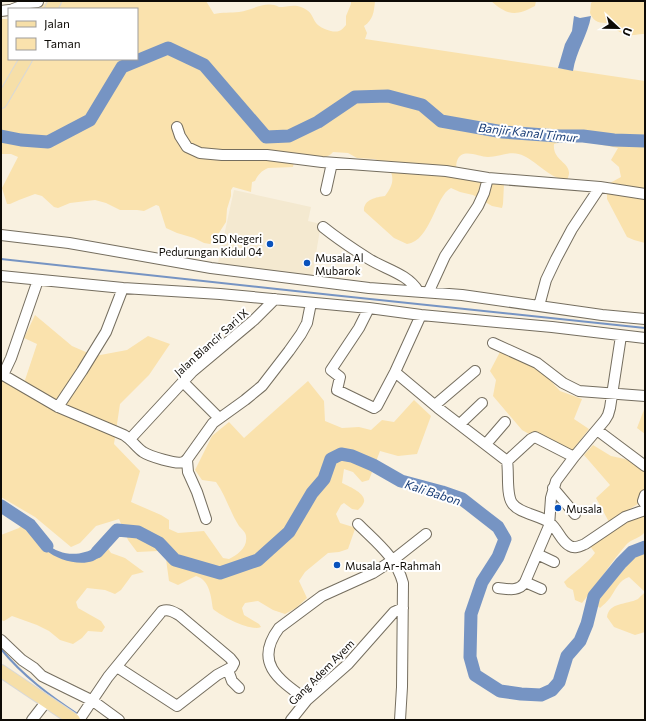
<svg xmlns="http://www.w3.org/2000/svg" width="646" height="721" font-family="Commissioner,sans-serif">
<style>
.built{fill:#f4e9d0}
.green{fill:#fae2ad}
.water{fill:#7694c3}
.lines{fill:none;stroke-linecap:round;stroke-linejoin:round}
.stream{stroke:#7694c3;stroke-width:2}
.river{stroke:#7694c3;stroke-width:13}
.minor-casing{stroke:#756e5f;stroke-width:12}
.major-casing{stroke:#d8d8d7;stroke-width:14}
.minor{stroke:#fff;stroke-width:10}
.major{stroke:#f6dfa8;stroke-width:12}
.poi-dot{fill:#0952bc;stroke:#fff;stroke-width:1.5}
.labels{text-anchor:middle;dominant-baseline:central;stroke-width:4;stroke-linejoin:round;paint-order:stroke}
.poi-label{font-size:11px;fill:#0e0b06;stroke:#fff;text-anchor:start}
.street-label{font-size:11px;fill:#0e0b06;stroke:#fff}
.water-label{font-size:12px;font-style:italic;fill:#183c76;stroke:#fff}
</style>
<rect width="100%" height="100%" fill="#f9f1e0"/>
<path class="built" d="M234,190L311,207L308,221L321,224L312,277L218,263Z"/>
<path class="green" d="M47,1H206L214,14C222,12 231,13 239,12C253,10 266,0 279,7C286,7 294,4 301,7C314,12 311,18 318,25C323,29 333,33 339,31C342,30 344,27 346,25V16L351,4V1H375C374,12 373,20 364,26L367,33L365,39L645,81V243L634,240L627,237L607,199V189L610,183L621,177L619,167L611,160L618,148L582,141L570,140L554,144C552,163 576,162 567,180C552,180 537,162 524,156C512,149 500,157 488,157C478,157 462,147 457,161C456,164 456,166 457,170L504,184L503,204L502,208L492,206L473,195L460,192L451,188C435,196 431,241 407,244L394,238L364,211C363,200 376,197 385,196C395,183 394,176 387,163L374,159L357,158L348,153L333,152C327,161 305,157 295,157L293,167L268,168C261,171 258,175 255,181L252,182L251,192L233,187L231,190V196L227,209L226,222L213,242L210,244L204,243L194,238L177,233L166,228L159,206L156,205L144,211L137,210H120L106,203L95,200L70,203L58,208L54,207L42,196L35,194L19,200L10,204H7L2,188L18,157L11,154H1V19H9V59H137V9H40Z
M491,1H536L535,6C516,16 508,16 491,1Z
M593,1H644L645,34C641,34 639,34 635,35C624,36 616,31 609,23C600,23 594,23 590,13L591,3Z
M35,315L72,346L95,356L127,350L148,336L170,344L149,375L120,404L114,444L140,471L131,502L161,515L169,520V529L178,533L204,531L223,558L229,559C237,555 248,548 246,536C246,533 242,529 239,526C230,512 226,496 216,482L202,480L195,470L212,436L229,422L244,438L308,381L324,401L325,421L342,428L359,427L371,430L382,420L394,422L414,400L431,416L417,454L398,456L380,451L369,480L362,482L353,472L344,469L342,483C348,486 366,493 364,502C363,505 360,508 358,510L352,509L344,503L341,505L336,514L340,523L353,527L355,529L348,549L339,552L328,553L305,572L299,581L307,598L296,608L285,614L273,610L258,601L245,603L242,608L244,615L259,624L261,627C251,632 221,616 213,609C211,597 210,580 196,576L178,585L169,581L166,559L158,551L137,552L128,540L119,519L96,526L80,543L71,547L35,517L1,497V373L24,383L37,344L24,338Z
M501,350L539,368L560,391L582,399L574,419L589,429L570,453L543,442L522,430L493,396L496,380L490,371Z
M645,407V434L637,428Z
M593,445L611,456L625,459L645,470V496L641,502L609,522L596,498L610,485L584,455Z
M645,515C645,520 646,529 644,533C640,538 631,539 626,545C610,563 598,584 582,603L575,600L573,590L567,587L564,582C574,572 587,564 595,553L590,546L625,520Z
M24,522L29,525L37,538L62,559L100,556L107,547L111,553L125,558L144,572L132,575L121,590L115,594L105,590L87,588L76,602L78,608L101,621L105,627L102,632L88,631L82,638L73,644L60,640L49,631L37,625L12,616L4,621L1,620V535L19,528Z
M645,550V632L635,635L614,627L607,617C609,602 626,605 638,599C640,597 643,594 645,592L629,577C619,580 615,591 610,598C607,602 603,605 600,608L595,604L626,567L630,559L638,551Z"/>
<path class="water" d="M574,16L580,18L591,16C588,35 576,51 573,71L558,68L565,44L572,31Z
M37,532C40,536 43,541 47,544C60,556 81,557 96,547C101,545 104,540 108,537L110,543C105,549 101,558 93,561C79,566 57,560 46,550C41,546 39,540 35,535Z"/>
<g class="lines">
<path class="stream" d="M1,259L332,295L645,328
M1,649C23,676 50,696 79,715"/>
<path class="river" d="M1,136L21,140L48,142L90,120L122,67L168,48L204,65L266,137L289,136L318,122L355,97L388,96L422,105L441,121L503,132L558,136H583L614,140L645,141
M1,506L30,525L47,546
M97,552L117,530L138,532L159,543L175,560L220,573L258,560L289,532L312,493L324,479L331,459L341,454L352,456L373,465L401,481L442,492L462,499L498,527L505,539L498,557L482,582L471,614L470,657L475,675L500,691L521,694L541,695L552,690L559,682L567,656L580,641L587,624L594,596L621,563L632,552L645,547"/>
<g class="minor-casing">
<path id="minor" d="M13,9L29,3L38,2
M1,11L9,10
M177,127L180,136L187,147L200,153L222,155H267L322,162L446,171L488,178L600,187L572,229L556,259L546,280L539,306
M600,187L645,194
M326,190L332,163
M323,227C338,239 353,249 369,259C385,269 408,274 418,291
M1,235L69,243L211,268L369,288L462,295L602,315L645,319
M1,276L123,288L220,294L369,308L421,315L552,327L645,338
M38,280L11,358L3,375L58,407L124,435C132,440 136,447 143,452C149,456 177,465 183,462C185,462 187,459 188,458L213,423L245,400L262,386L289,351L301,334L307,323L311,303
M429,291L445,256L478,206L484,193L488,178
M369,308L359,328L331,370L340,377L337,390L374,408L377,406L395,372L421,315
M493,343L537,363L563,383L579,391L645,396
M395,372L438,408L507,461C509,472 506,494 512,503C519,514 541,515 550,523C558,529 561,542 570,546C575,549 580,546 585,544L625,517L645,510
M183,382L219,418
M435,405L475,371
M58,407L82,371L106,332L123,288
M460,424L482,403
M597,430L645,466
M130,439L192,372L254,320L275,299
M486,444L505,422
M187,460L188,472L197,492L206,519
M507,461L531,439L535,437L574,457
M553,488L575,514
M645,495L643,501L645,504
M358,524C377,543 396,557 403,583L402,687L400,720
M537,554L554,562
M525,582L541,589
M498,588C508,589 519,592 525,582L549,526L551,498L556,481L574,457L605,420L608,415L610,408L621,336
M1,640L22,660L34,668L42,676L93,701L119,720
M228,670L232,681L239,688
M307,700C279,680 253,663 279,628L322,596L373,573L393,560L426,534
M32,720L46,702
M79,720L108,677L162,611C169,609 174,612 179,615L230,658L234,663L232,667L217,675L177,706L117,667
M291,720L307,700L348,664L394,612L403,608"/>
</g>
<g class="major-casing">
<path id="major" d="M51,9L55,1
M1,102L26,59
M1,671L74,720"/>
</g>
<use href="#minor" class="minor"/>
<use href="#major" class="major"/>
</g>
<g class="poi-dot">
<circle cx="270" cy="244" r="4"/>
<circle cx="307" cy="263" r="4"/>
<circle cx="558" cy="508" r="4"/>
<circle cx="337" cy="565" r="4"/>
</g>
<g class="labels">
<g class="poi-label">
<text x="262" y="238" text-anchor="end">SD Negeri<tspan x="262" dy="13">Pedurungan Kidul 04</tspan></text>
<text x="315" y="257">Musala Al<tspan x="315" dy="13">Mubarok</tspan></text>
<text x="566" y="508">Musala</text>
<text x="345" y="565">Musala Ar-Rahmah</text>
</g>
<g class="street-label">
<text transform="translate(211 342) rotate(-42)">Jalan Blancir Sari IX</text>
<text transform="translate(321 672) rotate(-45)">Gang Adem Ayem</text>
</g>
<g class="water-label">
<text transform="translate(528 132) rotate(6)">Banjir Kanal Timur</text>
<text transform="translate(433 492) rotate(18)">Kali Babon</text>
</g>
</g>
<rect width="646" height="721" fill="none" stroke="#0e0b06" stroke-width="4"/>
<rect x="8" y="8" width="130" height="52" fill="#ffffff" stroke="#9f9d9b"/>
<rect x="16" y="21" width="20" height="6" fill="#f6dfa8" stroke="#9f9d9b"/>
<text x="44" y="28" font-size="12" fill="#0e0b06">Jalan</text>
<rect x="16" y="38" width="20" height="12" fill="#fae2ad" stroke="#9f9d9b"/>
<text x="44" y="48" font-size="12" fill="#0e0b06">Taman</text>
<g transform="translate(618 28) rotate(112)" stroke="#ffffff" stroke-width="3" paint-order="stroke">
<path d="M0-3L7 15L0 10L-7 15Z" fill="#0e0b06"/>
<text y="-6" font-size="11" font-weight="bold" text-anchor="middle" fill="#0e0b06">U</text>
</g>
</svg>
